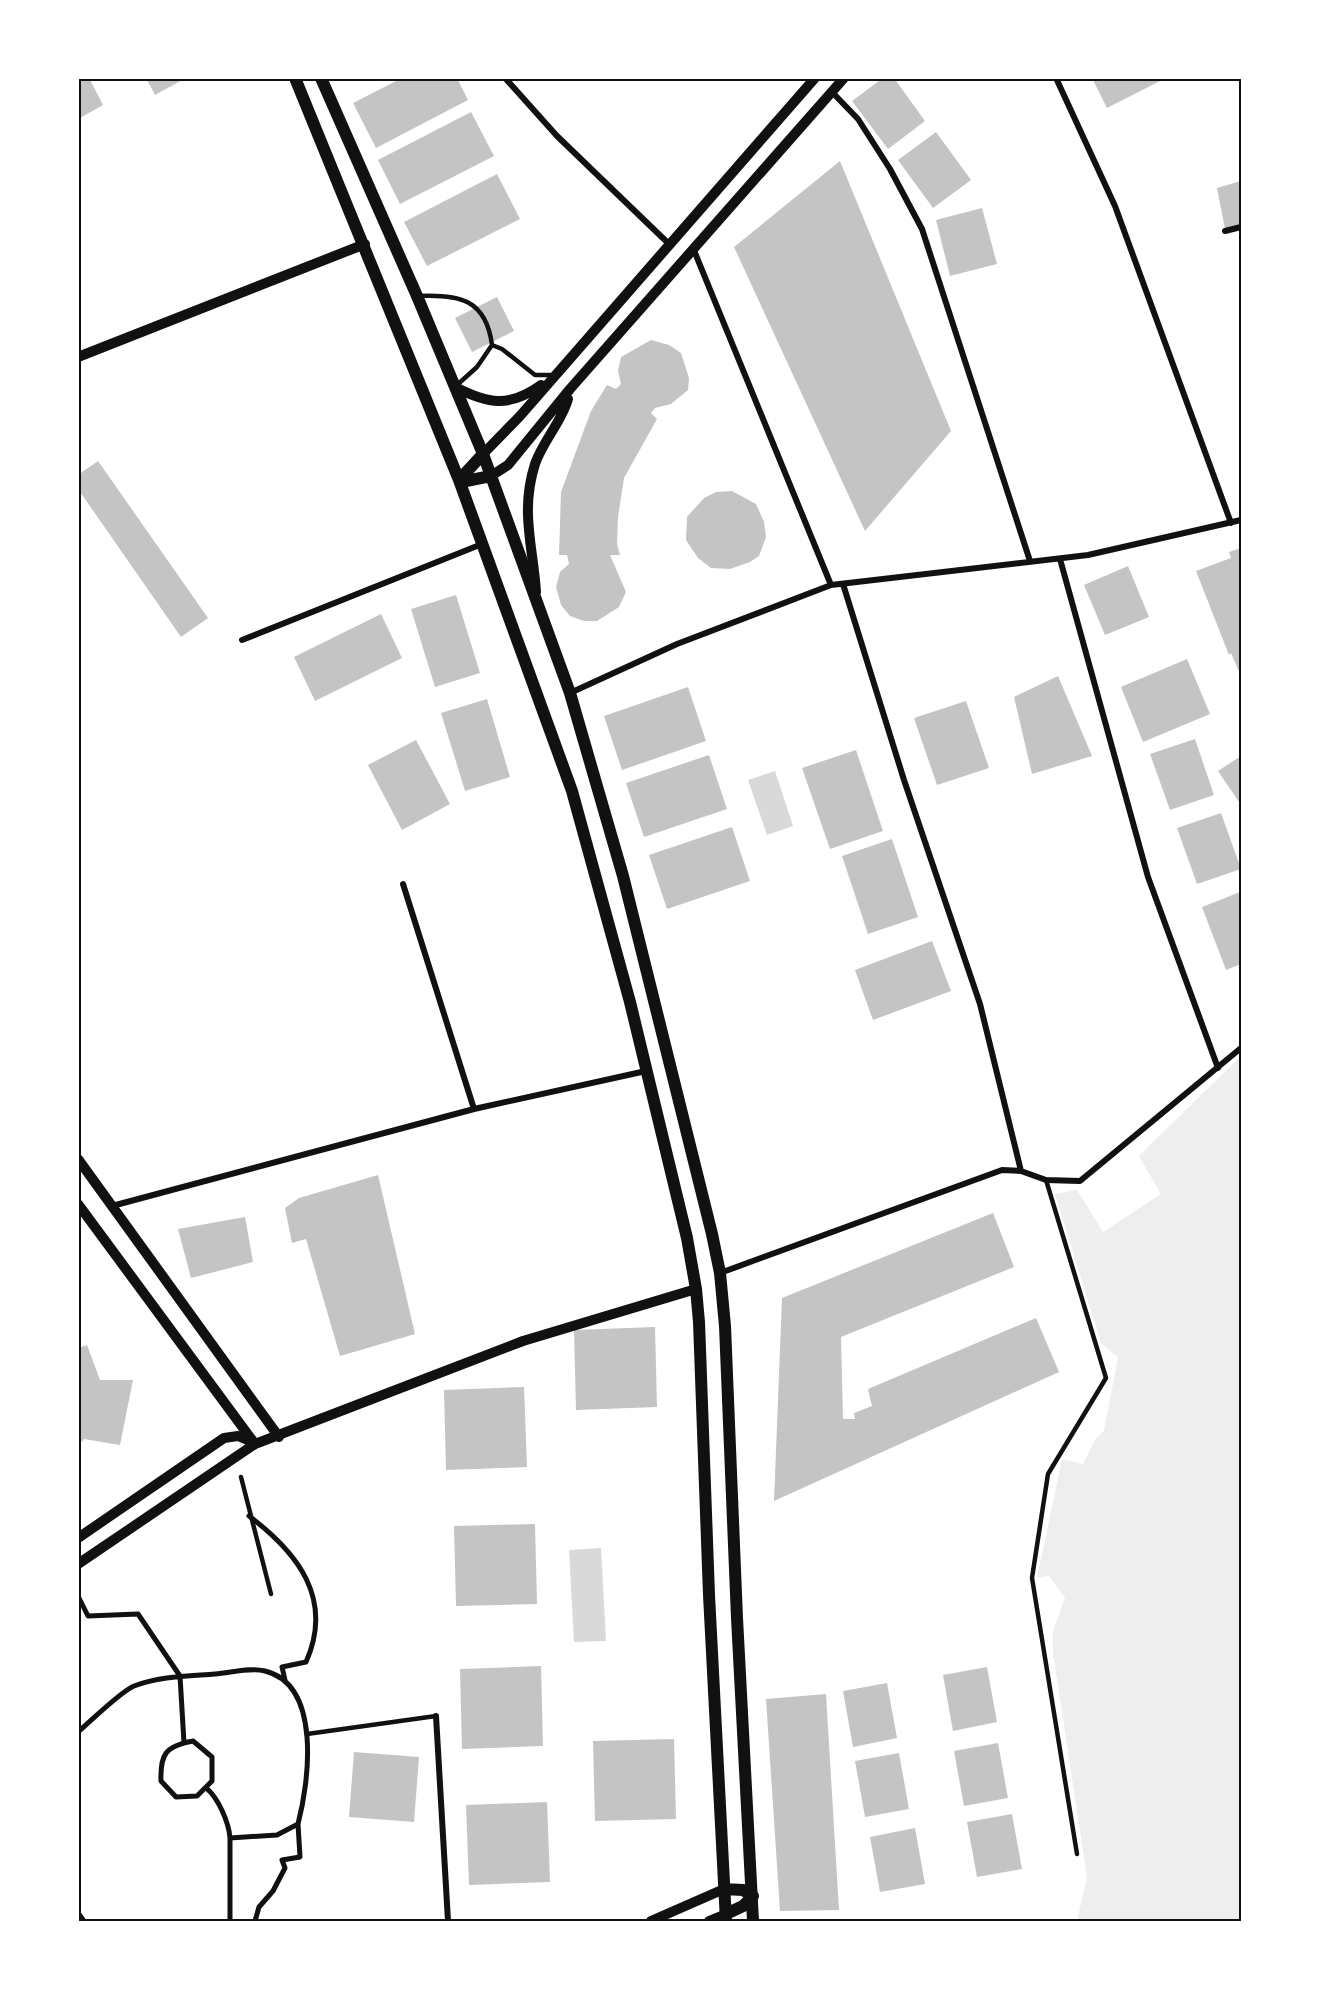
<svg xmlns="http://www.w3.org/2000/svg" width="1319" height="1999" font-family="Rubik,sans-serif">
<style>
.green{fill:#eee}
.water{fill:#d9d9d9}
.building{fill:#c4c4c4}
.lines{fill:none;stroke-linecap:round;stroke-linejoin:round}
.service{stroke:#111;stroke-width:4.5}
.pedestrian{stroke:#111;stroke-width:5}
.minor{stroke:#111;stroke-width:6}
.tertiary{stroke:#111;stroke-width:10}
.secondary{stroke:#111;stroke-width:12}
.neatline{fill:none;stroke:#111;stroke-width:2}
</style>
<rect width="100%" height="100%" fill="#fff"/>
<path class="green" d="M1241,1056V1921H1077L1087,1877L1053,1653V1631L1065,1598L1049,1576L1037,1578L1062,1459L1083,1464L1096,1438L1104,1431L1118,1357L1101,1343L1055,1194L1077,1190L1103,1232L1161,1194L1139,1156Z"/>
<path class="water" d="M775,771L793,826L767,835L748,780Z
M601,1548L606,1641L574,1642L569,1550Z"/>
<path class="building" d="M78,78H89L103,105L78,119Z
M146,78H186L155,95Z
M402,78H457L468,100L376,148L353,103Z
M883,78H894L925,121L888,149L852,101Z
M1092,78H1159L1160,81L1107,108Z
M471,112L494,156L400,204L378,160Z
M936,132L971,180L933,208L898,160Z
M840,161L951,431L865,531L734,247Z
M497,174L520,219L427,266L404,222Z
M1241,181V224L1225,229L1217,188Z
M982,208L997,264L950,276L936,220Z
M497,297L514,331L472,352L455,318Z
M651,340L669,345L681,353L689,378L688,390L671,404L655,408L651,413L657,419L624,478L618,517L617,544L620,555H610L626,592L619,607L597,621H584L570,616L561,605L556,587L560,572L569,564L567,555H559L561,492L591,411L607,385L616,389L621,384L618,371L621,357Z
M98,461L208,618L181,637L78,489V475Z
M732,491L756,504L764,522L766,537L759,556L750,562L730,569L711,568L698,558L686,540L687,517L704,498L716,492Z
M1241,548V676L1231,653L1229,655L1196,571L1231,558L1229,552Z
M1128,566L1149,617L1105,635L1084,585Z
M456,595L480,673L435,687L411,609Z
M381,614L402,658L315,701L294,657Z
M1187,659L1210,714L1143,742L1121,687Z
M1058,676L1092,756L1032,774L1014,697Z
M688,687L706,741L622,770L604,716Z
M487,699L510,777L465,791L441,713Z
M966,701L989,768L937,785L914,718Z
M1195,739L1214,795L1170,810L1150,754Z
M416,740L450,804L402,830L368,765Z
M856,750L883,831L830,849L802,768Z
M709,755L727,809L644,837L626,783Z
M1241,756V805L1218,771Z
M1221,813L1241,869L1197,884L1177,828Z
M732,827L750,881L667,909L649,855Z
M892,839L918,917L868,934L842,856Z
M1240,892L1241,964L1226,970L1202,907Z
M932,941L951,991L873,1020L855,970Z
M378,1175L415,1334L340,1356L306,1239L292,1243L285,1208L299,1198Z
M993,1213L1014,1267L841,1337L843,1419H855L854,1413L872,1406L868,1389L1036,1318L1059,1372L774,1501L782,1298Z
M245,1217L253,1262L191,1278L178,1229Z
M655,1327L657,1407L576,1410L574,1330Z
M87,1345L100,1380H133L120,1445L84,1439L78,1446V1348Z
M524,1387L527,1467L446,1470L444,1390Z
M535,1524L537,1604L456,1606L454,1526Z
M541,1666L543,1746L462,1749L460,1669Z
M987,1667L997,1722L953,1731L943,1675Z
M887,1683L897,1738L853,1747L843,1691Z
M826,1694L839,1910L780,1911L766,1699Z
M674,1739L676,1819L595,1821L593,1741Z
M998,1743L1008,1798L964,1806L954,1751Z
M354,1752L419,1757L414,1822L349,1817Z
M899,1753L909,1809L865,1817L855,1761Z
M547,1802L550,1882L469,1885L466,1805Z
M1012,1814L1022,1869L977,1877L967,1822Z
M915,1828L925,1884L880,1892L870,1837Z"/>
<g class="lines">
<path class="service" d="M418,296C459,294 486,299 492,345L477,367L457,385
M492,345L502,349L535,375H553
M1046,1180L1106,1378L1048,1474L1032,1578L1077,1854
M241,1477L271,1594
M307,1734L436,1716"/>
<path class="pedestrian" d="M249,1516C298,1553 334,1599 306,1662L282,1667L285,1680
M78,1596L88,1616L138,1614L180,1676L184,1743
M78,1732C91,1721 120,1692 134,1686C159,1676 189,1676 215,1674C230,1673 251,1667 265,1671C322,1685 309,1782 298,1824L277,1835L230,1838V1921
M193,1741L212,1757V1781L197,1796L176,1797L161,1781C160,1755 165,1746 193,1741Z
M206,1788C218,1797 229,1823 230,1838
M78,1913L84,1921
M255,1921L259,1907L273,1891L285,1868L282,1860L300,1857L298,1824"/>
<path class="minor" d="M505,78L557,136L669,244
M1056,78L1115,206L1231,523
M832,92L858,119L890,169L922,229L1030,561
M1225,231L1241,227
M693,248L831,585
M1060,559L1148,877L1218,1068
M843,584L904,780L980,1004L1021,1171
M242,640L482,544
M570,693L677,644L831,585L1088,555L1241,520
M403,884L474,1109
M112,1206L474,1109L646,1071
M720,1273L1002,1170L1021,1171L1046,1180L1080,1181L1241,1048
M436,1716L448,1921"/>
<path class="tertiary" d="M78,357L365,244
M455,387C488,404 509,408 541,385
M483,454L520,416L815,78
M491,476L508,465L570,389L844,78
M536,592C533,546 520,511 535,464C543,441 562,421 568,399
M78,1159L279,1437
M78,1204L255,1444
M78,1538L224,1438L238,1436L252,1442
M78,1564L255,1444L523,1341L696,1289
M651,1921L724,1889
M709,1921L726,1914"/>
<path class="secondary" d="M295,78L459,480L572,791L630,1002L687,1238L696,1289L699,1322L709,1595L726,1921
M321,78L417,296L483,454L570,693L623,876L712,1234L720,1273L725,1326L737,1618L753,1921
M459,480L483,454
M459,480L466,481L491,476
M724,1889L743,1890L753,1896
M726,1914L743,1906L753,1896"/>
</g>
<rect width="1319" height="1999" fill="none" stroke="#ffffff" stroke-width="159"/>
<rect x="80" y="80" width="1160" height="1840" class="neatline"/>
</svg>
